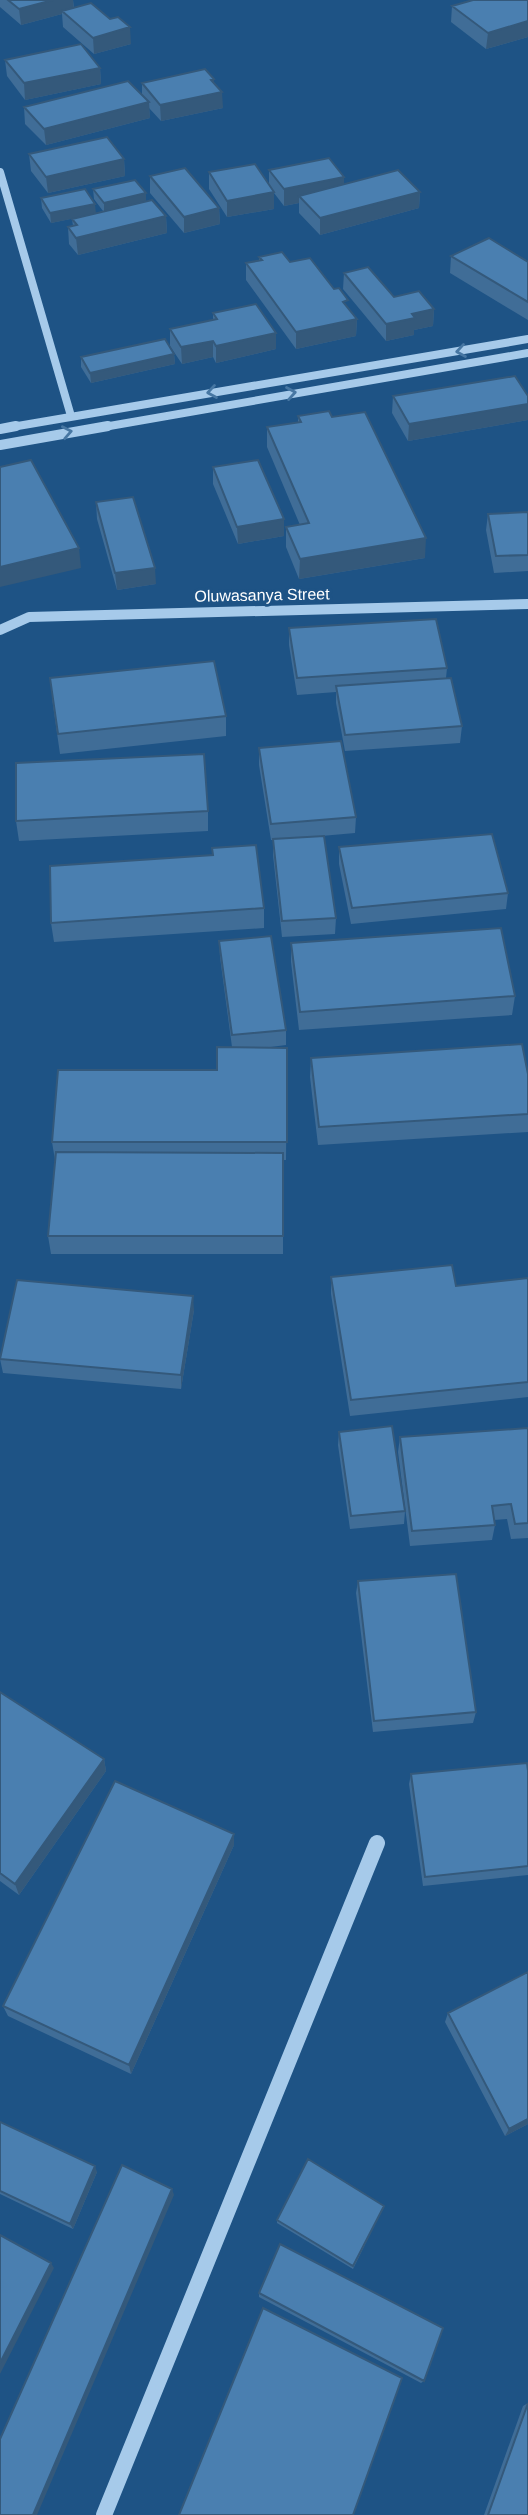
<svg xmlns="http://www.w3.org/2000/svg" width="528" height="2515" font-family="Helvetica,sans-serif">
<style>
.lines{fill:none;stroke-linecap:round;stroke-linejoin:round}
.minor-far2{stroke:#a6caea;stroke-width:8}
.minor-far1{stroke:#a6caea;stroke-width:10}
.minor{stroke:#a6caea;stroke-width:16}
.wall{fill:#406d97}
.shaded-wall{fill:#34597b}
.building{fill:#4a7fb0;stroke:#34597b;stroke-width:2}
.oneway{stroke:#4777a3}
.labels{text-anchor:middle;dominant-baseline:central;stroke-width:6;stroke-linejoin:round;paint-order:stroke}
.far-street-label{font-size:16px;fill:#fff;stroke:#1e5385}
</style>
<rect width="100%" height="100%" fill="#1e5385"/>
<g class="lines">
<path class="minor-far2" d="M0,172L71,416
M6,428L528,339
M98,428L528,353"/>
<path class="minor-far1" d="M0,429L16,426
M0,445L108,426
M0,630L29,617L528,604"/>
<path class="minor" d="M104,2515L377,1843"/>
</g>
<path class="wall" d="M0,0H73L74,8L131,44L94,54L63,27L62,14L21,25L0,7Z
M528,0V37L486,49L451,22L452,6Z
M5,60L100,68L101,84L25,100L7,76Z
M214,79V83L223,108L161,121L149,108L150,118L46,145L25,124L24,107L142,95V83Z
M29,154L124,159L125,176L48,193L31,171Z
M269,170L344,184L420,192L419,208L320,235L299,213V203L284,206L274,193V209L227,217L209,189V172L269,185Z
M150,176L219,208L220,224L184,233L150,193Z
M93,189L146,201L166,216L167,233L78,255L69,244L68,227L73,226L72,219L75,218L51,223L42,208L41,198L96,213L103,211L94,199Z
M451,256L528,262V320L450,273Z
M259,257L290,262L357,319L356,336L296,349L246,280V263L259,261Z
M344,273L394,297L434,309L433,326L414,330V335L386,341L343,289Z
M213,313L276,349L216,363L213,357L182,364L170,346V329L213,320Z
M174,354L175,364L91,383L81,367V357Z
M393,396L528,404V420L408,441L392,413Z
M298,416L332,417L425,558L299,579L286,547V527L300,525L267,447V427L298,422Z
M213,467L284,519V536L238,544L213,484Z
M96,502L156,584L117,590L97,519Z
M528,512V571L494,573L486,530L488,514Z
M289,628L447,668L446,678L462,726L460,743L345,751L336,703V692L297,695L289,645Z
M52,698L226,716V736L60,754Z
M259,748L356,817L355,833L310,837L336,918L335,934L282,937L273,855V840H271L259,765Z
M208,811V831L19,841L16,821Z
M339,847L508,893L506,909L351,924L339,864Z
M212,848L264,908V928L54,942L51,923L212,855Z
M219,941L286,1030V1045L263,1048H287L286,1160H283V1254H51L48,1236L55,1160L52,1142L217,1070L232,1047L220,957Z
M291,943L515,996L512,1015L299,1030L291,962Z
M311,1058L528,1074V1132L318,1145L310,1077Z
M331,1277L456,1286L528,1278V1397L350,1416L331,1294Z
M194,1310L181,1389L3,1373L0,1359Z
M528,1428V1538L511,1539L507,1519L494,1520L495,1525L492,1540L410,1546L398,1452L400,1437Z
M339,1432L405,1511L404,1524L350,1529L338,1445Z
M358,1581L476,1712L473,1723L373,1732L356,1593Z
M0,1692L104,1759L106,1771L19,1895L0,1881Z
M528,1771V1875L423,1886L409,1784L411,1774Z
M234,1845L131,2074L8,2016L3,2006Z
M448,2013L528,2124L505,2136L445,2022Z
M0,2122L97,2172L73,2229L0,2194Z
M384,2206L353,2269L277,2223V2220Z
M259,2293L424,2381L421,2383L259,2297Z
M528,2403V2515H484L523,2406Z"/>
<path class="shaded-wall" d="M53,0H73L74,11H62V14L21,25L19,9Z
M528,21V37L486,49L488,33Z
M130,27L131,44L94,54L93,38Z
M100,68L101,84L25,100L24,83Z
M214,79V94L222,92L223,108L161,121L160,105Z
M149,102L150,118L46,145L44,129Z
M124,159L125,176L48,193L46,177Z
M344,177V193L299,196V203L284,206V189Z
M274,192V209L227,217V201Z
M420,192L419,208L320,235V218Z
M146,193V203L104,213V203Z
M95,204L96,214L51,223L50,213Z
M219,208L220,224L184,233V217Z
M166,216L167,233L78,255L76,238Z
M434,309L433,326L414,330V335L386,341V324L412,314Z
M357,319L356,336L296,349V332Z
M276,333V349L216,363V346Z
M213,341V357L182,364L181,347Z
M174,354L175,364L91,383L90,373Z
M528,404V420L408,441L409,424Z
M284,519V536L238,544L237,527Z
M426,538L425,558L299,579L300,559Z
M79,548L81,568L0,587V567Z
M155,568L156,584L117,590L115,573Z
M193,1296L194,1310L181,1389V1375Z
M104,1759L106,1771L19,1895L15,1884Z
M234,1834V1845L131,2074L129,2065Z
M528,2119V2124L505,2136L509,2129Z
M95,2166L97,2172L73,2229L70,2224Z
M172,2189L174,2195L37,2515H33Z
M51,2263L54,2268L0,2374V2363Z"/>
<path class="building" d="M8,0H53L19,9Z
M473,0H528V21L488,33L452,6Z
M91,3L110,19L118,17L130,27L93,38L62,11Z
M81,44L100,68L24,83L5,60Z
M205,69L214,79L211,80L222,92L160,105L142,83Z
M128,81L149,102L44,129L24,107Z
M107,137L124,159L46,177L29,154Z
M329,158L344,177L284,189L269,170Z
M255,164L274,192L227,201L209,172Z
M185,168L219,208L184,217L150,176Z
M398,170L420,192L320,218L299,196Z
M135,180L146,193L104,203L93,189Z
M85,189L95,204L50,213L41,198Z
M152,200L166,216L76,238L68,227L77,225L72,219Z
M489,238L528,262V302L451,256Z
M282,252L290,262L310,258L334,289L339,288L348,300L343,302L357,319L296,332L246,263L262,260L259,257Z
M368,267L394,297L419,291L434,309L412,314L415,318L386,324L344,273Z
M256,304L276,333L216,346L213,341L181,347L170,329L217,319L213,313Z
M165,339L174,354L90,373L81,357Z
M515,376L528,396V404L409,424L393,396Z
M329,411L332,417L365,412L426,538L300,559L286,527L309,523L267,427L301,422L298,416Z
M31,460L79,548L0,567V467Z
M258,460L284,519L237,527L213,467Z
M133,497L155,568L115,573L96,502Z
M528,512V555L496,556L488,514Z
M436,619L447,668L297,678L289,628Z
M214,661L226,716L58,734L50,678Z
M451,678L462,726L345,735L336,686Z
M341,741L356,817L271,824L259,748Z
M204,754L208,811L16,821V763Z
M492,834L508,893L352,908L339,847Z
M324,836L336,918L282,921L273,839Z
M256,845L264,908L51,923L50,866L213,855L212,848Z
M501,928L515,996L300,1012L291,943Z
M271,936L286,1030L232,1035L219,941Z
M522,1044L528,1074V1114L319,1127L311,1058Z
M217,1047L287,1048V1142H52L58,1070H217Z
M56,1152L283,1153V1236H48Z
M452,1265L456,1286L528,1278V1382L351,1400L331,1277Z
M17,1280L193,1296L181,1375L0,1359Z
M392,1426L405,1511L351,1516L339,1432Z
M528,1428V1523L515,1524L511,1504L492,1506L495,1525L412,1531L400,1437Z
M456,1574L476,1712L374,1721L358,1581Z
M0,1692L104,1759L15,1884L0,1873Z
M527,1763L528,1771V1866L425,1877L411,1774Z
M115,1781L234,1834L129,2065L3,2006Z
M528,1972V2119L509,2129L448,2013Z
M0,2122L95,2166L70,2224L0,2191Z
M308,2159L384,2206L353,2266L277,2220Z
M122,2165L172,2189L33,2515H0V2439Z
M0,2235L51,2263L0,2363Z
M280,2244L443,2328L424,2381L259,2293Z
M263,2308L402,2378L353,2515H179Z
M528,2403V2515H488Z"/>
<defs><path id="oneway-chevron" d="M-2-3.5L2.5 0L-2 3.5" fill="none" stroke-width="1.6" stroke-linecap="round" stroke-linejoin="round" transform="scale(1.75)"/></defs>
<g class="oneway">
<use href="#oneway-chevron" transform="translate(461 351) rotate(171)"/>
<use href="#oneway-chevron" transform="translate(212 392) rotate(171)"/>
<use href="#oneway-chevron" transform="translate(291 393) rotate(-10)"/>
<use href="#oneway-chevron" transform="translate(67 432) rotate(-11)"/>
</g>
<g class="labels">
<g class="far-street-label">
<text transform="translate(262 595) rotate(-1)">Oluwasanya Street</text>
</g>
</g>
</svg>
